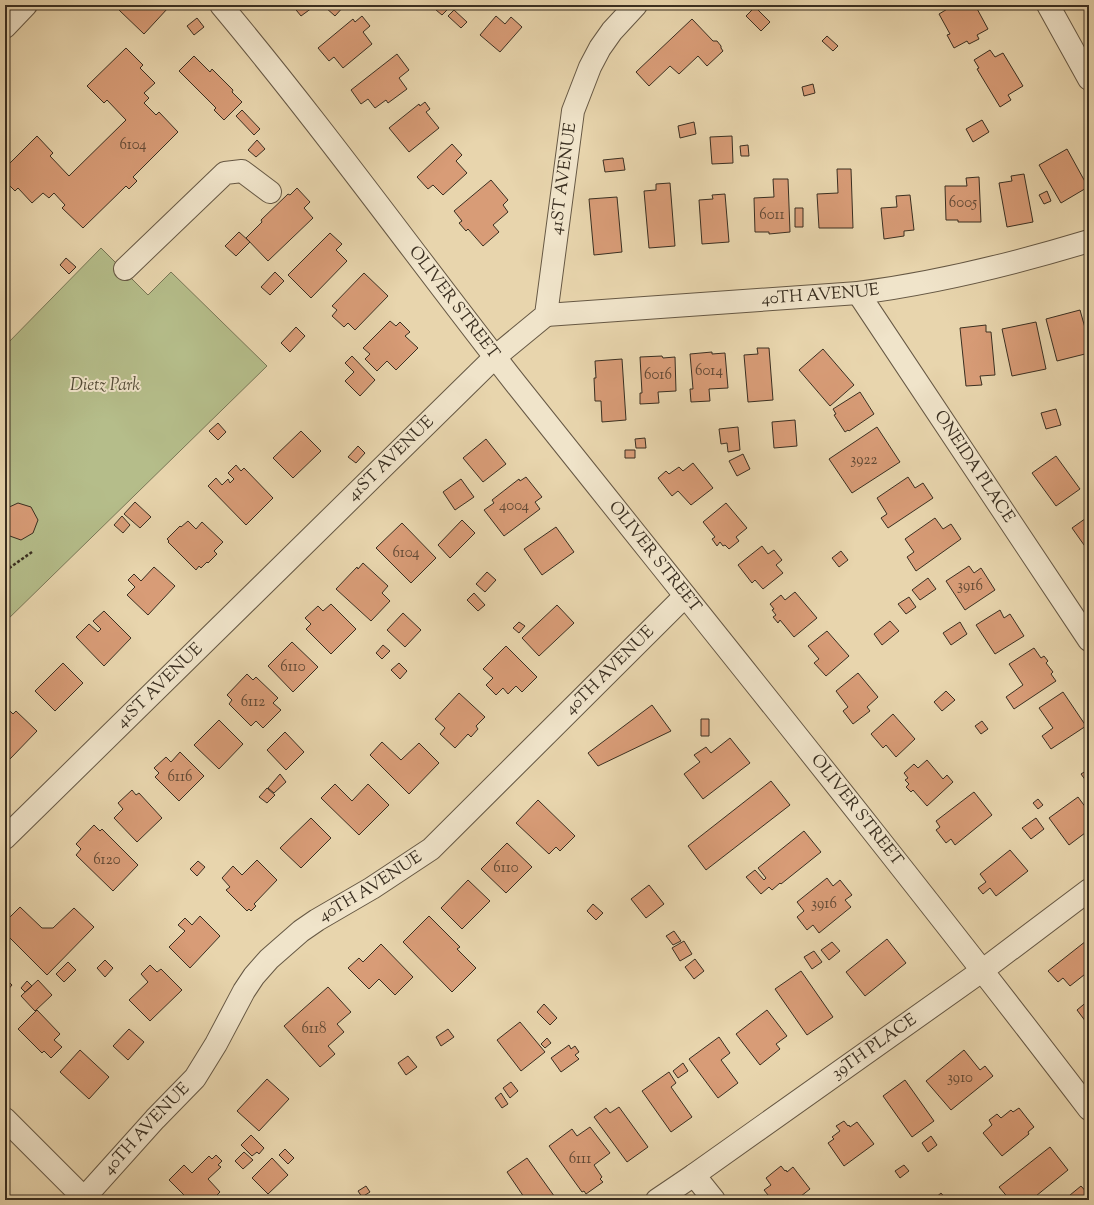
<svg xmlns="http://www.w3.org/2000/svg" width="1094" height="1205" font-family="'Sorts Mill Goudy',serif">
<style>
.green{fill:#b5bd8a;stroke:#787656}
.building{fill:#d89c77;stroke:#3a2f21}
.lines{fill:none;stroke-linecap:round;stroke-linejoin:round}
.minor-casing{stroke:#665844;stroke-width:24}
.path{stroke:#3a2f21;stroke-width:2.5;stroke-dasharray:3 2;stroke-linecap:butt}
.minor{stroke:#f0e4ca;stroke-width:22}
.labels{text-anchor:middle;dominant-baseline:central;stroke-width:4;stroke-linejoin:round;paint-order:stroke}
.number-label{font-size:15px;fill:#624a36}
.street-label{font-size:17px;fill:#3a2f21;stroke:#f0e4ca}
.park-label{font-size:17px;font-style:italic;fill:#534b36;stroke:#f0e4ca}
</style>
<rect width="100%" height="100%" fill="#e8d5ad"/>
<filter id="stains"><feTurbulence type="fractalNoise" baseFrequency=".005" numOctaves="4"/><feColorMatrix values="0 0 0 0 .2 0 0 0 0 .09 0 0 0 0 .02 0 0 0 .5 -.17"/></filter>
<radialGradient id="worn" r=".72"><stop offset=".6" stop-color="#630" stop-opacity="0"/><stop offset="1" stop-color="#630" stop-opacity=".3"/></radialGradient>
<path class="green" d="M101,248L148,295L171,272L267,366L5,622V346Z"/>
<path class="building" d="M124,5H166L168,8L144,34L119,10Z
M292,5H316L301,16Z
M328,5H345L335,16L325,7Z
M442,5H444L448,9L442,15L436,10Z
M954,5H975L988,29L977,35L979,39L969,44L967,41L954,48L947,35L950,34L939,14Z
M755,7L770,22L761,31L746,16Z
M454,10L467,22L461,28L448,16Z
M362,16L370,26L363,32L372,44L343,68L334,57L329,61L318,48L353,19L355,22Z
M496,16L505,24L511,17L522,27L500,52L480,35Z
M197,18L204,27L194,35L187,26Z
M692,19L713,41H717L721,46V48L723,51L707,66L698,56L679,74L670,66L649,86L636,72Z
M827,36L838,46L833,51L822,41Z
M126,48L143,65L140,68L155,83L144,93L149,98L144,103L156,115L159,112L178,132L133,177L137,181L129,189L126,186L83,228L62,208L65,205L54,193L49,198L43,193L32,203L18,188L15,191L5,181V168L37,136L53,153L50,156L69,176L126,120L107,100L104,103L87,86Z
M990,50L995,57L1003,53L1023,86L1008,95L1011,100L1000,107L977,69L979,68L974,60Z
M397,54L409,70L399,78L407,89L388,103L386,100L375,108L368,99L361,104L351,90Z
M194,56L210,72L212,69L233,90L232,92L242,102L224,120L214,110L216,108L179,71Z
M813,84L815,93L804,96L802,87Z
M425,102L430,109L426,112L439,128L409,152L389,128L419,104L420,106Z
M242,110L260,129L254,135L236,116Z
M982,120L989,132L973,142L966,129Z
M694,122L696,134L680,138L678,126Z
M732,136L733,163L712,164L710,137Z
M257,140L265,149L256,157L248,150Z
M452,144L462,155L456,161L467,173L443,195L433,185L428,189L417,177Z
M748,145L749,156H741L740,146Z
M1067,149L1088,187L1061,203L1039,165Z
M623,158L625,170L605,172L603,160Z
M837,169H851L853,228H819L817,194L838,193Z
M1024,174L1033,222L1007,227L999,183L1012,181L1011,176Z
M979,177L981,222H958V220H946L945,186H967L966,178Z
M773,179H788L790,232L769,234V232H755L754,198L774,197Z
M491,180L508,200L503,205L508,212L493,225L499,232L483,246L468,229L466,231L459,223L462,221L454,211Z
M670,183L675,246L649,248L644,191L656,190V184Z
M297,188L310,202L304,208L313,218L268,261L246,238L262,222L261,220L288,194L290,195Z
M1047,191L1051,201L1044,204L1039,195Z
M725,194L729,242L702,244L699,200L713,199L712,195Z
M910,195L914,230L904,231V236L884,239L881,208L897,207L896,196Z
M617,197L622,252L594,255L589,199Z
M795,208H803V227H795Z
M239,232L250,242L236,256L225,246Z
M330,233L342,244L336,250L347,261L311,298L288,275Z
M66,258L76,267L69,274L60,265Z
M275,272L284,281L270,295L261,287Z
M364,273L388,296L355,330L348,323L344,327L332,316L337,310L332,306Z
M1080,310L1089,342V353L1057,361L1046,319Z
M390,321L396,326L400,322L410,332L405,336L418,348L396,370L387,361L377,371L365,359L370,354L363,348Z
M1036,322L1046,369L1012,376L1002,329Z
M986,325V332H991L995,375L980,376L982,385L966,386L960,328Z
M296,327L305,336L290,352L281,343Z
M757,348H769L773,400L748,402L744,355L758,354Z
M823,349L854,385L830,406L799,370Z
M712,352V354L725,353L728,388L709,389L710,401L691,402L690,389H693L690,354Z
M352,356L375,380L360,396L345,381L354,372L345,363Z
M662,356L663,358L675,357L676,391L658,392L659,403L640,404V393H642L640,357Z
M622,359L626,420L602,422L601,401H595L594,378H596L595,361Z
M860,392L874,414L849,431L848,430L845,432L834,415L836,414L833,409Z
M1056,409L1061,425L1046,429L1041,413Z
M795,420L797,446L774,448L772,422Z
M218,423L226,432L218,440L209,431Z
M738,427L740,450L728,452L727,443L721,444L719,429Z
M877,427L900,462L852,493L829,459Z
M301,431L321,451L293,478L273,458Z
M645,438L646,448H636L635,439Z
M486,439L506,464L483,482L463,458Z
M358,446L365,453L356,463L348,457Z
M625,450H635V458H625Z
M743,454L750,469L737,476L729,461Z
M1056,456L1080,489L1056,506L1032,473Z
M693,463L713,488L691,505L678,491L672,496L658,478L666,471L669,474L679,467L683,471Z
M236,465L241,471L244,468L273,498L246,525L208,486L216,478L222,485L228,479L230,483L234,479L228,473Z
M526,477L542,497L535,502L540,509L504,536L484,510L494,503L492,500L519,479L520,481Z
M908,477L915,488L923,483L933,498L888,528L881,518L887,514L877,498Z
M461,479L474,497L455,510L443,492Z
M135,502L151,517L140,528L124,514Z
M18,503L31,507L38,520L33,533L21,540L7,535L5,531V509Z
M726,503L747,528L736,537L739,541L729,549L725,545L723,546L720,542L717,546L712,539L715,537L703,522Z
M122,516L130,525L123,533L114,525Z
M1089,516V552L1072,528Z
M935,518L943,529L951,524L961,539L916,571L907,557L914,552L905,539Z
M462,520L475,533L450,558L438,545Z
M188,521L196,529L202,522L223,542L214,551L217,554L208,563L207,562L201,568L199,566L196,570L168,542L169,541L167,539L180,526L181,527Z
M402,523L436,558L411,583L376,548Z
M556,527L574,552L542,575L524,549Z
M762,546L768,554L774,550L782,560L776,565L783,573L763,589L755,580L752,583L738,565Z
M841,551L848,560L839,567L832,558Z
M363,563L388,586L382,593L390,601L371,621L336,589L357,567L358,569Z
M969,566L974,573L981,568L995,590L965,610L946,581Z
M154,567L175,586L148,615L127,595L135,587L128,580L134,574L141,581Z
M487,572L496,580L485,592L476,584Z
M928,578L936,589L920,600L912,590Z
M795,592L817,618L794,637L780,620L778,623L773,617L776,615L772,610L774,609L770,604L781,595L785,600Z
M474,593L485,605L478,611L467,600Z
M909,597L916,607L906,614L898,604Z
M331,604L356,629L331,654L306,629L311,624L305,618L318,606L323,611Z
M557,605L574,623L539,656L522,638Z
M1000,610L1004,618L1010,614L1024,636L995,654L976,625Z
M104,611L131,638L104,666L76,637L89,624L98,632L101,629L93,621Z
M403,613L421,630L405,647L387,630Z
M890,621L899,631L882,645L874,634Z
M519,622L525,626L519,633L513,628Z
M960,622L967,634L951,645L943,633Z
M827,631L849,656L826,676L814,663L819,659L808,646Z
M292,642L318,667L293,692L268,666Z
M383,645L390,651L382,659L376,653Z
M506,646L537,677L522,692L516,686L508,694L503,688L496,695L486,685L493,678L483,669Z
M1034,648L1041,658L1044,656L1048,661L1046,663L1053,672L1051,674L1056,681L1014,709L1006,697L1023,685L1009,664Z
M63,663L83,683L55,711L35,691Z
M399,663L407,671L400,679L391,670Z
M858,673L878,697L867,707L870,711L853,724L843,711L848,707L836,691Z
M247,674L253,680L256,677L278,698L273,703L281,710L263,728L256,721L251,726L229,704L232,700L227,695Z
M946,691L955,700L942,711L934,702Z
M1063,692L1086,726L1051,749L1042,736L1053,728L1039,708Z
M459,693L485,717L476,726L478,729L471,737L468,734L455,748L440,734L445,728L435,719Z
M652,705L671,731L598,766L588,753Z
M5,706L13,714L16,711L37,731L10,759L5,755Z
M893,714L915,739L896,757L886,745L883,748L871,734Z
M701,719H709V736H701Z
M219,720L243,744L219,769L194,745Z
M982,721L988,729L981,734L975,726Z
M285,732L304,752L286,770L267,750Z
M730,738L750,763L703,799L684,774L700,762L694,755L706,747L711,753Z
M382,742L401,760L419,743L439,763L409,794L370,755Z
M180,752L204,776L179,801L155,777L159,773L154,768L166,757L171,762Z
M927,760L943,779L947,775L953,782L927,806L913,790L911,792L906,787L909,784L905,780L908,778L904,773L914,764L918,768Z
M1089,769V785L1081,774Z
M280,774L286,782L274,793L268,788Z
M771,781L790,805L706,870L688,846Z
M335,784L352,801L368,784L389,805L359,835L321,798Z
M267,788L275,795L267,803L259,797Z
M132,790L136,795L139,793L162,818L137,842L114,818L123,809L118,803Z
M974,792L992,815L955,845L951,839L946,843L936,830L940,827L936,821Z
M1078,797L1089,812V830L1069,845L1049,818Z
M1038,799L1043,805L1038,809L1033,803Z
M538,800L575,836L560,851L556,847L549,854L516,823Z
M311,818L331,838L301,868L280,848Z
M1036,818L1044,829L1031,839L1022,828Z
M94,825L100,831L102,829L138,865L113,891L76,855L81,849L76,844Z
M804,831L821,852L781,884L780,883L772,890L769,887L761,894L746,877L755,870L764,880L766,878L758,868Z
M507,843L532,867L506,893L481,869Z
M1010,850L1028,871L996,896L990,888L983,894L978,888L986,882L980,874Z
M257,860L277,880L254,904L256,906L251,911L249,909L247,911L226,890L230,887L222,878L233,866L242,875Z
M198,861L205,867L197,876L190,869Z
M827,878L833,886L840,880L852,895L845,900L851,907L819,933L813,925L807,930L797,917L804,911L797,902Z
M468,880L490,901L462,929L441,908Z
M649,885L664,904L646,918L631,899Z
M593,904L603,913L596,920L587,911Z
M20,907L42,928H53L74,908L94,927L47,975L5,933V922Z
M200,916L220,936L190,968L169,947L185,931L178,925L185,918L192,925Z
M429,916L460,947L457,949L476,968L452,992L403,942Z
M674,931L681,941L673,945L666,936Z
M887,939L906,963L865,996L846,972Z
M684,941L692,954L680,961L672,948Z
M1086,941L1089,944V971L1070,986L1063,978L1058,982L1048,971Z
M832,942L840,951L829,960L821,950Z
M381,944L413,977L395,995L379,979L369,989L348,968L359,958L363,962Z
M814,951L822,962L812,969L804,957Z
M695,959L704,971L694,979L685,967Z
M105,960L113,968L105,977L97,968Z
M68,962L76,970L64,982L56,974Z
M150,965L157,972L161,969L182,990L150,1021L129,1000L148,982L141,974Z
M801,971L833,1017L807,1035L775,989Z
M5,978L12,985L5,993Z
M38,980L52,995L35,1011L21,996Z
M27,981L32,986L25,992L21,988Z
M328,987L351,1012L337,1024L344,1032L328,1046L335,1054L320,1067L284,1026Z
M1089,1000V1026L1077,1010Z
M544,1004L557,1018L550,1025L537,1012Z
M37,1010L60,1034L54,1040L62,1047L51,1058L44,1051L42,1053L18,1029Z
M767,1010L787,1036L776,1044L780,1049L760,1065L736,1034Z
M520,1022L545,1052L521,1071L497,1040Z
M129,1029L144,1042L128,1060L113,1046Z
M448,1029L454,1037L441,1046L436,1037Z
M719,1037L730,1053L721,1060L738,1083L718,1098L689,1059Z
M547,1038L551,1043L545,1048L541,1044Z
M569,1045L571,1049L575,1046L579,1052L575,1055L579,1059L561,1072L551,1058Z
M80,1050L109,1077L89,1099L60,1072Z
M964,1050L980,1070L985,1066L993,1076L951,1110L926,1081Z
M408,1056L417,1067L406,1075L398,1063Z
M683,1063L688,1071L678,1078L673,1071Z
M669,1072L676,1083L671,1087L692,1117L671,1132L642,1091Z
M267,1079L289,1099L259,1131L237,1111Z
M905,1080L934,1121L912,1137L883,1096Z
M511,1082L518,1091L510,1098L503,1088Z
M501,1093L508,1104L502,1108L495,1098Z
M619,1107L648,1147L627,1162L594,1117L606,1108L610,1113Z
M1019,1108L1034,1127L1028,1132L1029,1134L1002,1156L983,1133L992,1125L989,1120L997,1114L1001,1118L1011,1110L1013,1112Z
M844,1121L848,1126L849,1125L850,1127L857,1122L874,1144L844,1166L828,1143L834,1139L832,1137L840,1131L836,1126Z
M590,1127L610,1153L594,1165L602,1177L600,1179L603,1182L586,1194L584,1191L582,1192L549,1146L572,1129L577,1136Z
M251,1135L264,1148L259,1154L257,1152L252,1156L241,1145Z
M931,1136L937,1145L928,1152L922,1143Z
M1050,1147L1068,1170L1031,1200H1010L999,1187Z
M285,1149L294,1158L288,1164L279,1155Z
M244,1152L253,1160L243,1169L235,1161Z
M216,1155L222,1161L218,1165L221,1167L208,1179L220,1192L212,1200H184L186,1197L169,1180L184,1165L192,1173L209,1156L212,1159Z
M272,1158L288,1175L268,1194L252,1178Z
M527,1158L557,1200H526L507,1172Z
M904,1165L909,1171L900,1178L895,1171Z
M781,1166L785,1171L786,1170L787,1172L793,1167L810,1189L796,1200H772L764,1190L771,1185L766,1178Z
M366,1186L370,1192L362,1197L358,1191Z
M1081,1186L1089,1195V1200H1064Z
M941,1193L947,1200H935L934,1199Z"/>
<g class="lines">
<g class="minor-casing">
<g id="minor">
<path id="s1" d="M221,5C324,128 417,258 516,384C708,625 902,864 1089,1109"/>
<path d="M1048,5L1089,79"/>
<path d="M5,27L26,5"/>
<path d="M125,269L225,173L242,171L270,192"/>
<path id="s2" d="M858,293L1089,640"/>
<path id="s3" d="M546,315L858,293C936,283 1013,264 1089,241"/>
<path id="s4" d="M5,838L495,357L546,315L573,111L590,67L600,48L612,31L636,5"/>
<path d="M5,1119L86,1200"/>
<path d="M694,1175L714,1200"/>
<path id="s5" d="M84,1198L155,1119L195,1078L216,1044L244,991L254,976L269,959L301,931L317,920L372,888L431,849L685,596"/>
<path id="s6" d="M657,1200L694,1175L983,970L1089,890"/>
</g>
</g>
<path class="path" d="M5,571L32,552"/>
<use href="#minor" class="minor"/>
</g>
<g class="labels">
<g class="number-label">
<text x="133" y="145">6104</text>
<text x="963" y="203">6005</text>
<text x="772" y="215">6011</text>
<text x="709" y="371">6014</text>
<text x="658" y="375">6016</text>
<text x="864" y="460">3922</text>
<text x="514" y="506">4004</text>
<text x="406" y="553">6104</text>
<text x="970" y="586">3916</text>
<text x="293" y="667">6110</text>
<text x="253" y="702">6112</text>
<text x="180" y="777">6116</text>
<text x="107" y="860">6120</text>
<text x="506" y="868">6110</text>
<text x="824" y="904">3916</text>
<text x="314" y="1029">6118</text>
<text x="960" y="1078">3910</text>
<text x="580" y="1159">6111</text>
</g>
<g class="street-label">
<text stroke="none"><textPath href="#s4" startOffset="890">41ST AVENUE</textPath></text>
<text stroke="none"><textPath href="#s3" startOffset="275">40TH AVENUE</textPath></text>
<text stroke="none"><textPath href="#s1" startOffset="378">OLIVER STREET</textPath></text>
<text stroke="none"><textPath href="#s4" startOffset="541">41ST AVENUE</textPath></text>
<text stroke="none"><textPath href="#s2" startOffset="209">ONEIDA PLACE</textPath></text>
<text stroke="none"><textPath href="#s1" startOffset="702">OLIVER STREET</textPath></text>
<text stroke="none"><textPath href="#s5" startOffset="753">40TH AVENUE</textPath></text>
<text stroke="none"><textPath href="#s4" startOffset="217">41ST AVENUE</textPath></text>
<text stroke="none"><textPath href="#s1" startOffset="1026">OLIVER STREET</textPath></text>
<text stroke="none"><textPath href="#s5" startOffset="429">40TH AVENUE</textPath></text>
<text stroke="none"><textPath href="#s6" startOffset="266">39TH PLACE</textPath></text>
<text stroke="none"><textPath href="#s5" startOffset="93">40TH AVENUE</textPath></text>
</g>
<g class="park-label">
<text x="105" y="386">Dietz Park</text>
</g>
</g>
<rect width="1094" height="1205" fill="none" stroke="#e8d5ad" stroke-width="20"/>
<rect x="6" y="6" width="1082" height="1193" fill="none" stroke="#3a2f21" stroke-width="2"/>
<rect x="10" y="10" width="1074" height="1185" fill="none" stroke="#3a2f21"/>
<rect width="100%" height="100%" filter="url(#stains)"/>
<rect width="100%" height="100%" fill="url(#worn)"/>
</svg>
